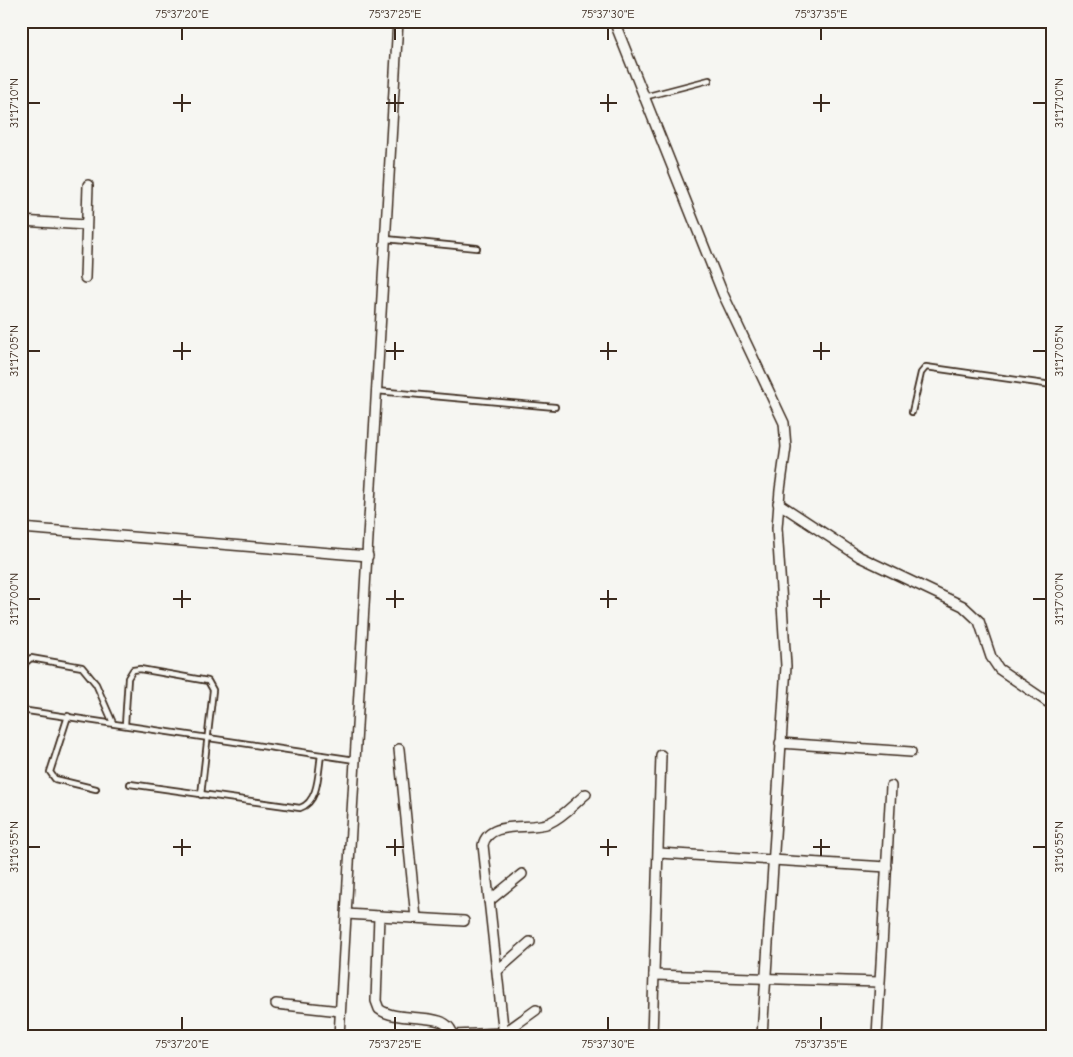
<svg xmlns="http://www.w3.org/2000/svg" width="1073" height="1057" font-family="'Comic Neue',sans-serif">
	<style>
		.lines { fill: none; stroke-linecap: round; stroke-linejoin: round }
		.service-casing { stroke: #3b2a1e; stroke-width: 8 }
		.minor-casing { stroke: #3b2a1e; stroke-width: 12 }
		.service { stroke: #f6f6f2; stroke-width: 4.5 }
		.minor { stroke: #f6f6f2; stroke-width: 9 }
		.ticks { fill: none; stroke: #3b2a1e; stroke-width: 2 }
		.neatline { fill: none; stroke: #3b2a1e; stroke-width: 2 }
		.ticks-label { font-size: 12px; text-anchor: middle; fill: #3b2a1e }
	</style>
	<rect width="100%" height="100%" fill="#f6f6f2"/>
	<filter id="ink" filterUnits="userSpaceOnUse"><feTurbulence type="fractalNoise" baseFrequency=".02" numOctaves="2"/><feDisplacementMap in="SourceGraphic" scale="10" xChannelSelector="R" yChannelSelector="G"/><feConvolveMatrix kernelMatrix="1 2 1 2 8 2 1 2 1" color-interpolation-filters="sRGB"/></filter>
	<g filter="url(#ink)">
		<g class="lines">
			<g class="service-casing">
				<g id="service">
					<polyline points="644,97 709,80"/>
					<polyline points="386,239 477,248"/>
					<polyline points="377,391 555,407"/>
					<polyline points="912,412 921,373 926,367 1052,385"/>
					<polyline points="21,683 25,663 31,658 82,667 96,684 113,723"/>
					<polyline points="21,710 355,760"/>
					<polyline points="68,716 50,772 55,779 96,789"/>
					<polyline points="125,725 128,678 133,670 140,669 208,681 213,690 201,795"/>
					<path d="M 130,784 L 300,808 C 319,802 318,773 321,755"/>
				</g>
			</g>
			<g class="minor-casing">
				<g id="minor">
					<polyline points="614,21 723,294 784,423 786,447 780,490 777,528 786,666 762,1036"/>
					<polyline points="21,221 86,225"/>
					<polyline points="85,278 88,185"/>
					<polyline points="778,503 860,557 963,606 979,621 991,657 999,669 1052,705"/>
					<polyline points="21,528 368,556"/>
					<polyline points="780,743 911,752"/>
					<polyline points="399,749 416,918"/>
					<polyline points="659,853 887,867"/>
					<polyline points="489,901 522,874"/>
					<polyline points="346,914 464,921"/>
					<path d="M 379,916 L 376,1001 L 379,1009 C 399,1025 448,1008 453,1036"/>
					<polyline points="498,970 530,942"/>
					<polyline points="654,975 879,982"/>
					<polyline points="276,1004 340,1011"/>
					<polyline points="453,1035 504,1033 536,1010"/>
					<polyline points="339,1036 398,21"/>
					<path d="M 504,1036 L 483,845 C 489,819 529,831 549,823 C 563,817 574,804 586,794"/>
					<polyline points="652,1036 661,755"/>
					<polyline points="877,1036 891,786"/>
				</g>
			</g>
			<use href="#service" class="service"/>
			<use href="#minor" class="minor"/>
		</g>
	</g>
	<path class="ticks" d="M 182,28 L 182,40M 395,28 L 395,40M 608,28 L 608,40M 821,28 L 821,40M 182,94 L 182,112M 395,94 L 395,112M 608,94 L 608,112M 821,94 L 821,112M 28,103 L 40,103M 173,103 L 191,103M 386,103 L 404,103M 600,103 L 617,103M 813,103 L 830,103M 1033,103 L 1046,103M 182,342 L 182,360M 395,342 L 395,360M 608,342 L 608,360M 821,342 L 821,360M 28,351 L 40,351M 173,351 L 191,351M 386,351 L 404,351M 600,351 L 617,351M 813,351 L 830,351M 1033,351 L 1046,351M 182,590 L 182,608M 395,590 L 395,608M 608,590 L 608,608M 821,590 L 821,608M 28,599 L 40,599M 173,599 L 191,599M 386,599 L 404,599M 600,599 L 617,599M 813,599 L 830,599M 1033,599 L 1046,599M 182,839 L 182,856M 395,839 L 395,856M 608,839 L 608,856M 821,839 L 821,856M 28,847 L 40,847M 173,847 L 191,847M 386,847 L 404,847M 600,847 L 617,847M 813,847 L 830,847M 1033,847 L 1046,847M 182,1017 L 182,1030M 395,1017 L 395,1030M 608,1017 L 608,1030M 821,1017 L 821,1030"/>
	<rect width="1073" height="1057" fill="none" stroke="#f6f6f2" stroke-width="55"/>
	<rect x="28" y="28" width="1018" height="1002" class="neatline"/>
	<g class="ticks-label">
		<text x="182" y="18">75°37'20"E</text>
		<text x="395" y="18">75°37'25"E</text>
		<text x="608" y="18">75°37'30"E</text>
		<text x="821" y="18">75°37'35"E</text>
		<text transform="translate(14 103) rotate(-90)" y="4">31°17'10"N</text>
		<text transform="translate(1059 103) rotate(-90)" y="4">31°17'10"N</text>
		<text transform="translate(14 351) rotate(-90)" y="4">31°17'05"N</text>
		<text transform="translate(1059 351) rotate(-90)" y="4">31°17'05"N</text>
		<text transform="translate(14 599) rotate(-90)" y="4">31°17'00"N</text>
		<text transform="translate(1059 599) rotate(-90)" y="4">31°17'00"N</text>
		<text transform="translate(14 847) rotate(-90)" y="4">31°16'55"N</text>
		<text transform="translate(1059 847) rotate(-90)" y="4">31°16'55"N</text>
		<text x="182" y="1048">75°37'20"E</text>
		<text x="395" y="1048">75°37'25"E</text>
		<text x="608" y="1048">75°37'30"E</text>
		<text x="821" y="1048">75°37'35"E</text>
	</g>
</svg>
